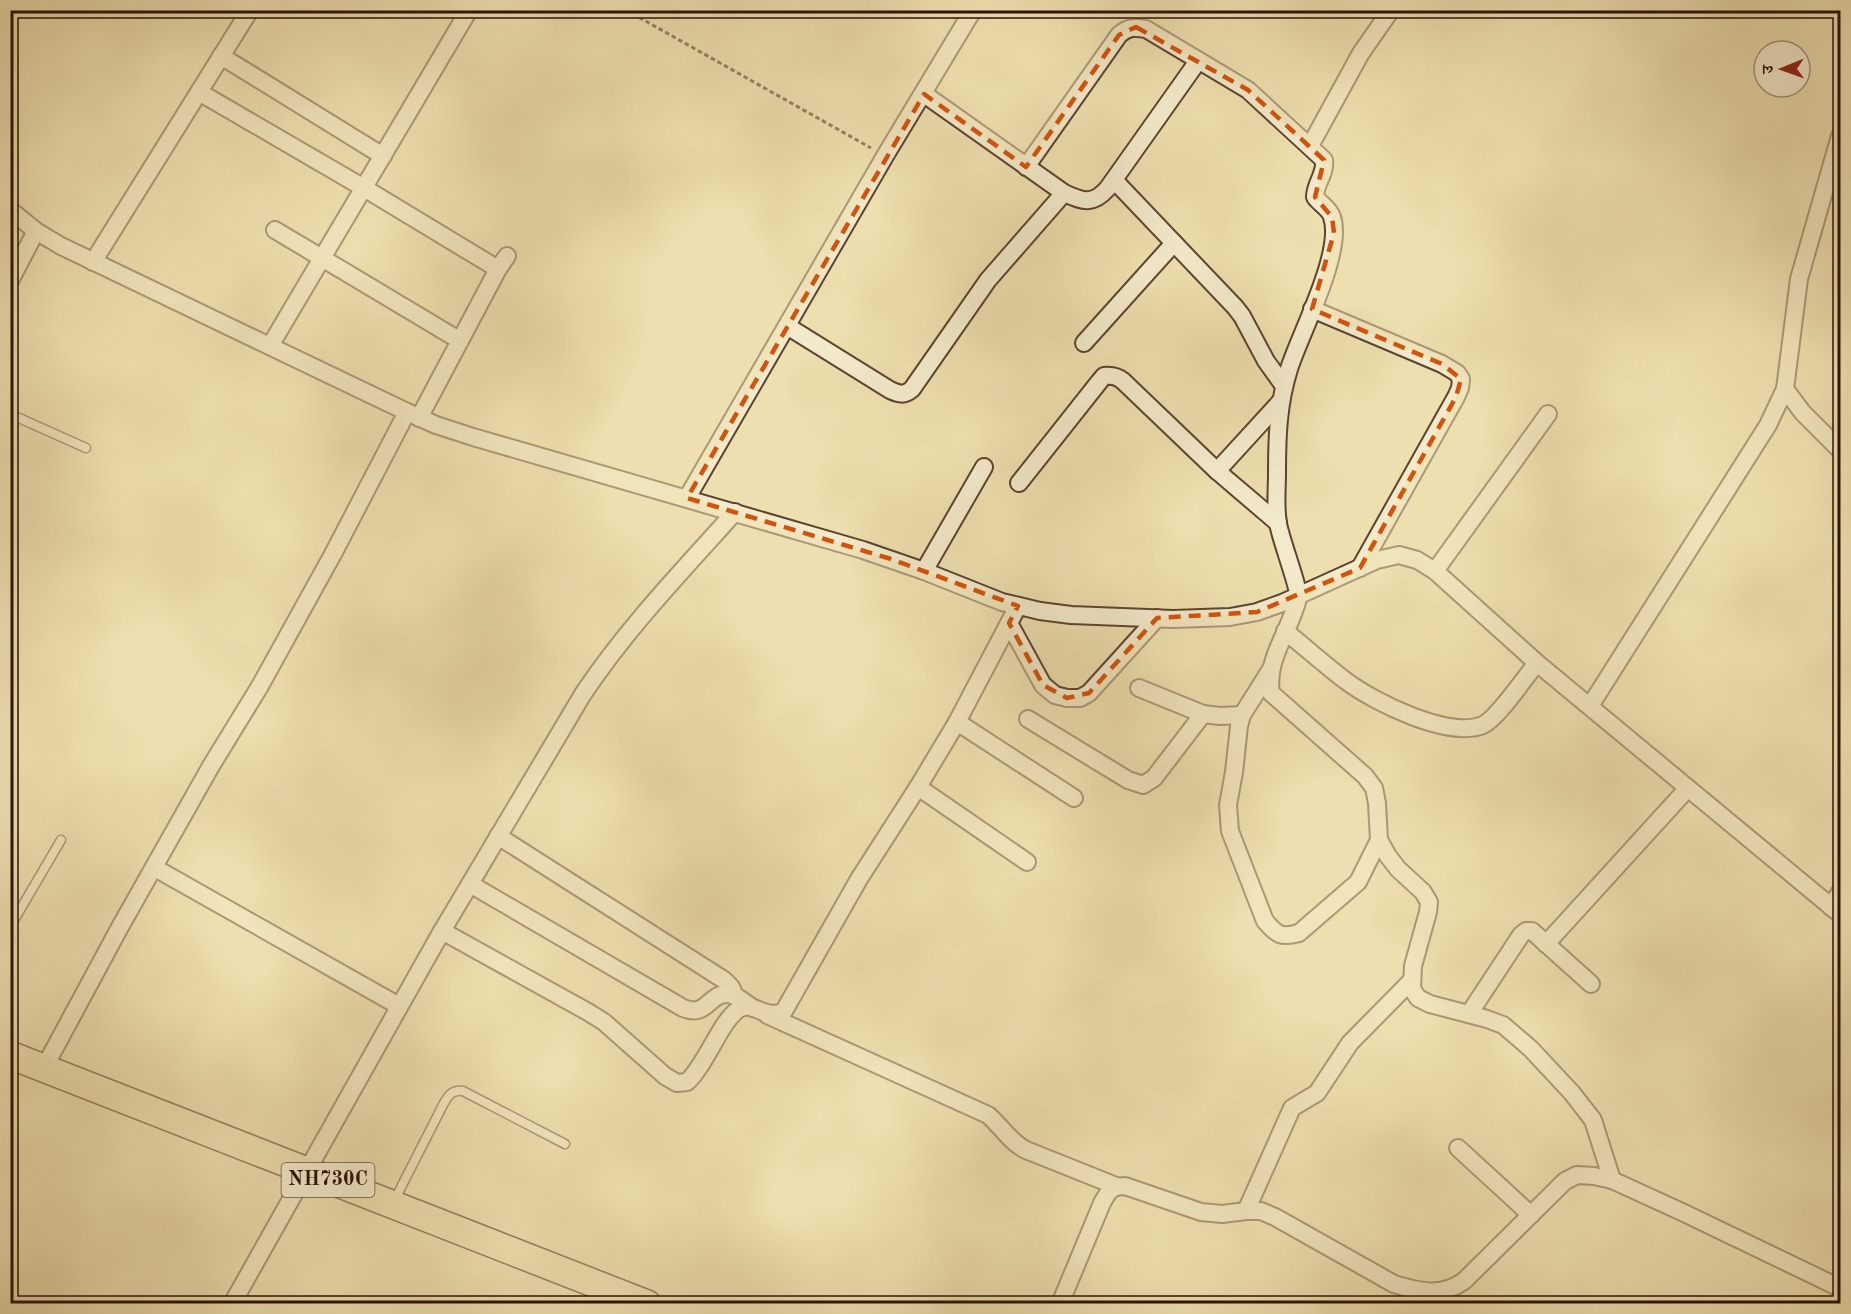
<svg xmlns="http://www.w3.org/2000/svg" width="1851" height="1314" font-family="'Old Standard TT','Noto Serif Devanagari',serif">
	<style>
		.lines { fill: none; stroke-linecap: round; stroke-linejoin: round }
		.service-casing { stroke: #5c442f; stroke-width: 11 }
		.minor-casing { stroke: #5c442f; stroke-width: 20 }
		.trunk-casing { stroke: #2b1104; stroke-width: 30 }
		.path { stroke: #2b1104; stroke-width: 3; stroke-dasharray: 4.5 3; stroke-linecap: butt }
		.service { stroke: #f3eacb; stroke-width: 8 }
		.minor { stroke: #f3eacb; stroke-width: 16 }
		.trunk { stroke: #eddfaf; stroke-width: 27 }
		.marked { fill: none; stroke: #d5520b; stroke-width: 4.5; stroke-dasharray: 12 8; stroke-linejoin: round }
		.labels { text-anchor: middle; dominant-baseline: central; stroke-width: 4.5; stroke-linejoin: round; paint-order: stroke }
		.shield { fill: #f3eacb; stroke: #675240; stroke-width: 1.5 }
		.shield-label { font-size: 20px; font-weight: bold; fill: #2b1104 }
	</style>
	<rect width="100%" height="100%" fill="#eddfaf"/>
	<filter id="stains"><feTurbulence type="fractalNoise" baseFrequency=".00333" numOctaves="4"/><feColorMatrix values="0 0 0 0 .2 0 0 0 0 .09 0 0 0 0 .02 0 0 0 .5 -.17"/></filter>
	<radialGradient id="worn" r=".72"><stop offset=".6" stop-color="#630" stop-opacity="0"/><stop offset="1" stop-color="#630" stop-opacity=".3"/></radialGradient>
	<g class="lines">
		<g class="service-casing">
			<g id="service">
				<polyline points="10,414 86,448"/>
				<polyline points="10,927 61,840"/>
				<path d="M 394,1201 L 444,1103 C 449,1094 453,1090 463,1091 L 565,1144"/>
			</g>
		</g>
		<g class="minor-casing">
			<g id="minor">
				<polyline points="10,13 12,10"/>
				<polyline points="221,56 383,156"/>
				<polyline points="199,92 364,188 498,269"/>
				<path d="M 924,94 L 1064,193 C 1084,202 1093,205 1108,188 L 1198,61"/>
				<polyline points="1310,146 1361,53 1391,10"/>
				<path d="M 1026,167 L 1119,35 C 1128,27 1134,27 1146,29 L 1248,90 L 1324,160 C 1326,174 1315,183 1315,197 C 1320,204 1330,209 1332,217 C 1344,252 1300,334 1289,369 C 1278,404 1277,437 1277,473 C 1277,490 1275,507 1278,523 C 1280,538 1300,589 1298,598 C 1291,630 1265,659 1271,693 L 1365,776 L 1374,788 L 1377,803 L 1379,840 L 1388,856 L 1398,869 L 1423,892 L 1429,902 L 1428,912 L 1413,966 L 1412,989 L 1418,998 L 1430,1004 L 1487,1019 L 1503,1025 L 1531,1049 L 1572,1093 L 1593,1120 L 1612,1180"/>
				<polyline points="1114,180 1235,307 1242,316 1266,361 1284,386"/>
				<polyline points="10,210 36,231 61,246 407,412 436,425 473,437 863,550 924,571 1002,602 1040,611 1071,615 1173,619 1230,617 1257,612 1282,603 1377,560 1399,555 1417,560 1435,571 1537,663 1840,914"/>
				<polyline points="275,230 459,340"/>
				<polyline points="93,262 250,10"/>
				<polyline points="10,281 36,231"/>
				<polyline points="1312,309 1442,364 1457,373 1461,379 1460,388 1456,397 1360,568"/>
				<path d="M 787,326 L 890,390 C 899,394 904,396 912,389 L 988,280 L 1064,193"/>
				<polyline points="1084,343 1174,243"/>
				<polyline points="270,346 469,10"/>
				<polyline points="1785,389 1799,279 1840,136"/>
				<polyline points="419,418 498,269 507,256"/>
				<polyline points="1217,471 1280,402"/>
				<path d="M 1019,483 L 1099,382 L 1104,376 C 1112,375 1117,376 1123,381 L 1217,471 L 1278,523"/>
				<polyline points="687,498 885,156 973,10"/>
				<polyline points="924,571 984,467"/>
				<polyline points="1435,571 1548,414"/>
				<polyline points="1009,623 1043,685 1055,695 1067,698 1080,698 1089,693 1157,618"/>
				<path d="M 1285,631 C 1306,648 1325,665 1346,681 C 1374,702 1448,739 1483,725 C 1498,718 1525,677 1537,663"/>
				<path d="M 1271,669 L 1242,715 L 1239,726 L 1234,772 L 1228,805 L 1230,831 L 1265,921 C 1277,935 1281,938 1299,933 L 1358,882 L 1379,840"/>
				<polyline points="1139,688 1203,714 1220,716 1242,715"/>
				<polyline points="1590,706 1768,425 1785,389 1803,413 1840,450"/>
				<polyline points="1028,719 1128,780 1143,785 1154,778 1203,714"/>
				<polyline points="957,722 1074,798"/>
				<polyline points="918,787 1027,862"/>
				<polyline points="498,836 724,980 731,987 735,996"/>
				<polyline points="155,868 399,1006"/>
				<path d="M 470,884 L 683,1008 C 707,1018 708,994 727,994 C 736,994 745,1003 753,1008"/>
				<polyline points="1831,907 1840,892"/>
				<path d="M 442,931 L 588,1012 L 604,1022 L 665,1076 L 677,1083 L 687,1082 C 706,1065 721,1020 739,1009 C 753,1000 765,1021 784,1011 L 859,879 L 918,787 L 957,722 L 1018,606"/>
				<polyline points="1546,944 1688,788"/>
				<polyline points="1469,1014 1521,935 1526,931 1532,931 1591,984"/>
				<path d="M 767,1015 L 988,1115 C 1001,1126 1010,1142 1026,1150 L 1116,1186"/>
				<polyline points="44,1068 120,927 211,766 260,686 333,554 407,412"/>
				<polyline points="1458,1148 1531,1215"/>
				<polyline points="1246,1211 1292,1108 1317,1093 1350,1043 1412,980"/>
				<path d="M 232,1304 L 442,931 L 583,694 C 627,628 682,571 735,512"/>
				<path d="M 1060,1304 L 1102,1203 C 1108,1192 1111,1186 1125,1186 L 1201,1212 L 1222,1214 L 1246,1211 L 1261,1211 L 1275,1217 L 1394,1284 C 1420,1292 1441,1297 1464,1281 L 1565,1181 L 1577,1175 L 1594,1176 L 1612,1180 L 1682,1212 L 1840,1288"/>
			</g>
		</g>
		<g class="trunk-casing">
			<polyline id="trunk" points="10,1055 647,1304"/>
		</g>
		<polyline class="path" points="626,10 871,148"/>
		<use href="#service" class="service"/>
		<use href="#minor" class="minor"/>
		<use href="#trunk" class="trunk"/>
	</g>
	<path d="M0 0H1851V1314H0ZM 1136,27 L 1248,90 L 1324,160 L 1315,197 L 1332,217 L 1334,233 L 1312,309 L 1442,364 L 1461,379 L 1456,397 L 1360,568 L 1257,612 L 1157,618 L 1089,693 L 1067,698 L 1043,685 L 1009,623 L 1018,606 L 891,559 L 687,498 L 924,94 L 1026,167 L 1119,35 Z" fill="#eddfaf" fill-opacity=".55" fill-rule="evenodd"/>
	<path class="marked" d="M 1136,27 L 1248,90 L 1324,160 L 1315,197 L 1332,217 L 1334,233 L 1312,309 L 1442,364 L 1461,379 L 1456,397 L 1360,568 L 1257,612 L 1157,618 L 1089,693 L 1067,698 L 1043,685 L 1009,623 L 1018,606 L 891,559 L 687,498 L 924,94 L 1026,167 L 1119,35 Z"/>
	<g class="labels">
		<rect class="shield" x="281.5" y="1163" width="93" height="34" rx="4.5"/>
		<g class="shield-label">
			<text x="328" y="1180">NH730C</text>
		</g>
	</g>
	<rect width="1851" height="1314" fill="none" stroke="#eddfaf" stroke-width="36"/>
	<rect x="12" y="12" width="1827" height="1290" fill="none" stroke="#2b1104" stroke-width="3"/>
	<rect x="18" y="18" width="1815" height="1278" fill="none" stroke="#2b1104" stroke-width="1.5"/>
	<g transform="translate(1782 69) rotate(269)"><circle r="28" fill="#f3eacb" stroke="#a3937b" stroke-width="1.5"/>
	<path d="M0-4.5L10 22L0 15L-10 22Z" fill="#8f2418"/>
	<text y="-9" font-size="16" font-weight="bold" text-anchor="middle" fill="#2b1104">उ</text>
	</g>
	<rect width="100%" height="100%" filter="url(#stains)"/>
	<rect width="100%" height="100%" fill="url(#worn)"/>
</svg>
